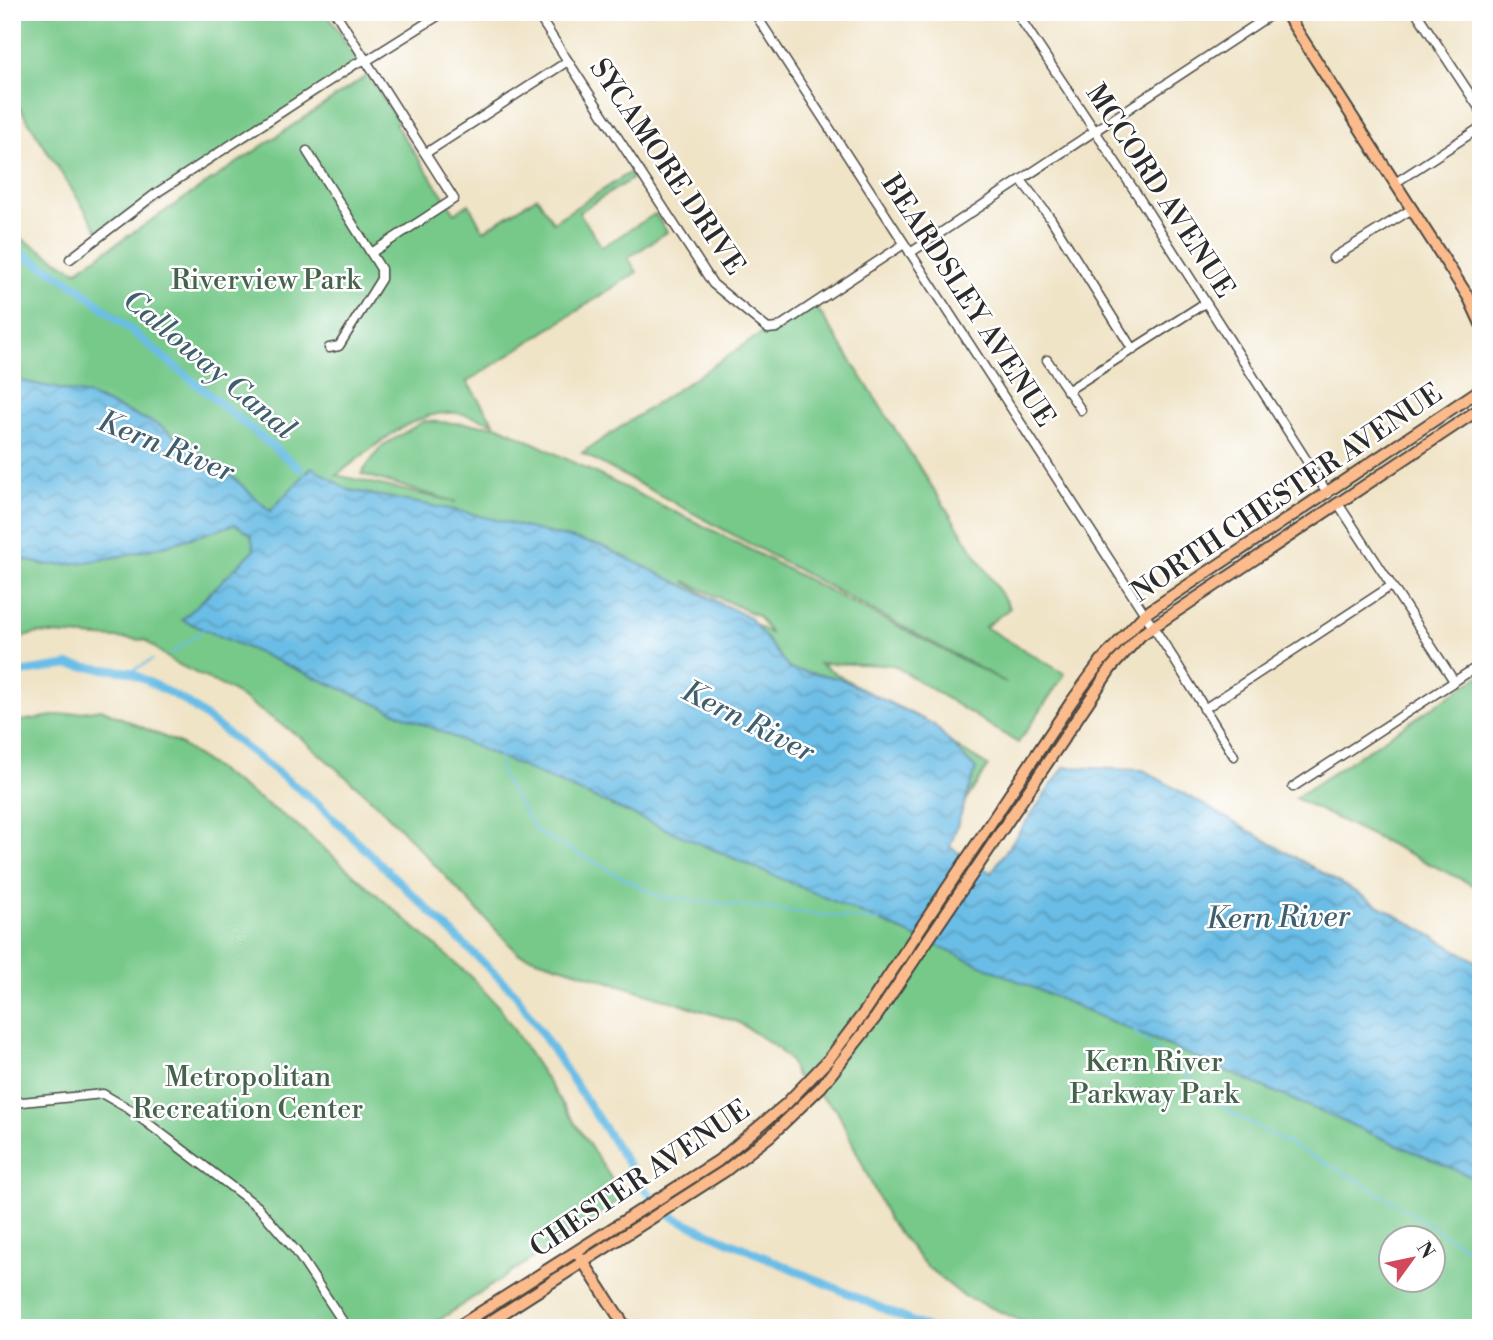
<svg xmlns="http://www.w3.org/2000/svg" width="1493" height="1340" font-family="'Libre Bodoni',serif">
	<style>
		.green { fill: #77c98a; stroke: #517a5a; stroke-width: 2; fill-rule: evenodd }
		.water { fill: url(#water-waves); stroke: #4a7488; stroke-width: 2 }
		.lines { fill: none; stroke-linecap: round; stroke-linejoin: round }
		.stream { stroke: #6abde6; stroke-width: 2 }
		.canal { stroke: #6abde6; stroke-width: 8 }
		.minor-casing { stroke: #494742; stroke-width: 11 }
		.major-casing { stroke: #494742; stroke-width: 14 }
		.minor { stroke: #fff; stroke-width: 8 }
		.major { stroke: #fbbb8c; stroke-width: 10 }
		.labels { text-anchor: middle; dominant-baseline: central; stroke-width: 5; stroke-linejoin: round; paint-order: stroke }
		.street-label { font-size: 28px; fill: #2b2b2b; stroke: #fff }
		.park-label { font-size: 28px; fill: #46624c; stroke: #fff }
		.water-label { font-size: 30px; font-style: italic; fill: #415e6c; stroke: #fff }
	</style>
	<defs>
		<pattern id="water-waves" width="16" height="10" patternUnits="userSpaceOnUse" patternTransform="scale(1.75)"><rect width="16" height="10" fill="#6abde6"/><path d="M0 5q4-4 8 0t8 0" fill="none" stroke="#579abb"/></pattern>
	</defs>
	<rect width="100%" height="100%" fill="#fff"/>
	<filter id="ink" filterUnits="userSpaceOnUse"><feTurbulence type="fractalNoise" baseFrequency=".0143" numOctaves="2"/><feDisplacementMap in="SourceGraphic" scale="14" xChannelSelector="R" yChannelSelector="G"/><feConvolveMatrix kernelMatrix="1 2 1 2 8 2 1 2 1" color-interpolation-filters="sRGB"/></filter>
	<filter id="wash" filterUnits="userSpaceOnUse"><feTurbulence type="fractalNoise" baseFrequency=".00686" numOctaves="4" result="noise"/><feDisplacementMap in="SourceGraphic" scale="28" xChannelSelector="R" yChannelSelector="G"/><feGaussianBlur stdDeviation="1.57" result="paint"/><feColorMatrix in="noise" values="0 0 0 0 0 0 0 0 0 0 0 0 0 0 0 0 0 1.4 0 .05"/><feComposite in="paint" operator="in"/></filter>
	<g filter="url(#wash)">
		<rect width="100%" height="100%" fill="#f0e4c7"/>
		<g class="green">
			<polygon points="12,12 326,12 362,66 103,238 12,96"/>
			<path d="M 368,75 L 398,121 L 395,124 L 455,213 L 469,204 L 483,231 L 537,197 L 553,222 L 629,173 L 633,178 L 579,212 L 602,247 L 655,214 L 667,232 L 628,258 L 637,272 L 467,382 L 494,423 C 482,420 469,414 456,413 C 411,409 370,452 336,475 L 456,502 L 361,474 L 382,446 L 424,421 L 499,426 L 716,532 L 1007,683 L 582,453 L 768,329 L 814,303 L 1010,608 L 985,627 L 1065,674 L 1018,743 L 893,665 L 819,663 L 988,766 L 937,846 L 998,883 L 1481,967 L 1481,1328 L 1037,1328 L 962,1295 L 926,1266 L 889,1221 L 837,1110 L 796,1076 L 790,1061 L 776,1047 L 738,1022 L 518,953 L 376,803 L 300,737 L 229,689 L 173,662 L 145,640 L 38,633 L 12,640 L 12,233 L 76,271 ZM 685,581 L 758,616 L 771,634 L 685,582 ZM 1392,1238 L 1434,1238 L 1434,1280 L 1392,1280 Z"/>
			<polygon points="1481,675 1481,889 1295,798"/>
			<polygon points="101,709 180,744 297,825 469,975 499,1007 624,1198 427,1328 12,1328 12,722"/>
		</g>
		<path class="water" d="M 12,379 L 88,395 L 159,425 L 223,468 L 270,511 L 312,467 L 349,490 L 464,512 L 602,546 L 749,617 L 790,669 L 839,678 L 933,724 L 976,769 L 950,847 L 991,873 L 1064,767 L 1143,770 L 1481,964 L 1481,1181 L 182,620 L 254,550 L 251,535 L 235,524 C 179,543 108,564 49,565 C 37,565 24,559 12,556 Z"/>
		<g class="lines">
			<g class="stream">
				<polyline points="299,468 308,477"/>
				<polyline points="172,653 204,629"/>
				<polyline points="130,672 152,660"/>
				<polyline points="499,756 502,777 537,832 660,897 879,921"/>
				<polyline points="1134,1031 1233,1114 1361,1182 1481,1257"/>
			</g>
			<g class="canal">
				<polyline points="12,247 78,287 299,468"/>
				<polyline points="12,674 69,665 130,672 185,701 317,803 515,993 646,1191 673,1217 927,1328"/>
			</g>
		</g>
	</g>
	<g filter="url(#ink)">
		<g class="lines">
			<g class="minor-casing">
				<g id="minor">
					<polyline points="335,12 454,199 371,253"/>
					<polyline points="536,12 713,284 768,329 777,328 904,244"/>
					<polyline points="754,12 1174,659 1234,756"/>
					<polyline points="1016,12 1136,193 1328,494"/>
					<polyline points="1416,12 1481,111"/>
					<polyline points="307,151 381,269 381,279 339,346 329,348"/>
					<polyline points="426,153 568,61"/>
					<polyline points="1021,180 1051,219 1133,350"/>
					<polyline points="1395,183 1481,127"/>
					<polyline points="910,253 1275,12"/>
					<polyline points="1333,258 1412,209"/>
					<polyline points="70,259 158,192 357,63 371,58 444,12"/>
					<polyline points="1047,360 1081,410"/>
					<polyline points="1067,391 1205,303"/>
					<polyline points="1339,505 1454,681"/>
					<polyline points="1204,709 1391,586"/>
					<polyline points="1293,787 1481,664"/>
					<polyline points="12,1103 103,1094 129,1109 258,1207 296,1251 347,1328"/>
				</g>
			</g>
			<g class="major-casing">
				<g id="major">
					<polyline points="1285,12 1469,298 1481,309"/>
					<polyline points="1469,298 1481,324"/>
					<polyline points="580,1257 626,1328"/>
					<polyline points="456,1328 718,1161 786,1104 829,1059 866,1010 1072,701 1101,661 1145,614 1481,389"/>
					<polyline points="480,1328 725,1171 771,1135 821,1087 876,1017 1111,668 1141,635 1481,408"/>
				</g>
			</g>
			<use href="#minor" class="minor"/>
			<use href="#major" class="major"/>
		</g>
	</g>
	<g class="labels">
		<g class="street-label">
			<text transform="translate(667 167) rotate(56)">SYCAMORE DRIVE</text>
			<text transform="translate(1160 191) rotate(57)">MCCORD AVENUE</text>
			<text transform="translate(968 301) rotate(57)">BEARDSLEY AVENUE</text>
			<text transform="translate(1287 493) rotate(-34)">NORTH CHESTER AVENUE</text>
			<text transform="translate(640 1179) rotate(-34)">CHESTER AVENUE</text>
		</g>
		<g class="park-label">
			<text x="266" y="280">Riverview Park</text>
			<text x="1154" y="1062">Kern River<tspan x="1154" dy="32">Parkway Park</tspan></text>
			<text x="248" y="1077">Metropolitan<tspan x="248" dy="32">Recreation Center</tspan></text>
		</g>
		<g class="water-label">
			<text transform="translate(209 365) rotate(40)">Calloway Canal</text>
			<text transform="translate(166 447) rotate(22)">Kern River</text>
			<text transform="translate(748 722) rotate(27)">Kern River</text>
			<text transform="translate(1278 918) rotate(-1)">Kern River</text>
		</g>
	</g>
	<rect width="1493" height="1340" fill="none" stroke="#fff" stroke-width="42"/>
	<g transform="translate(1412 1259) rotate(57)"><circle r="33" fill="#ffffff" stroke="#aaaaaa" stroke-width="2"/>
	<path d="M0-5L12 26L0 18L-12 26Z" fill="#d1495b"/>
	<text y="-10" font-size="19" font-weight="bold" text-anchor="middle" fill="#2b2b2b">N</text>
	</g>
</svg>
